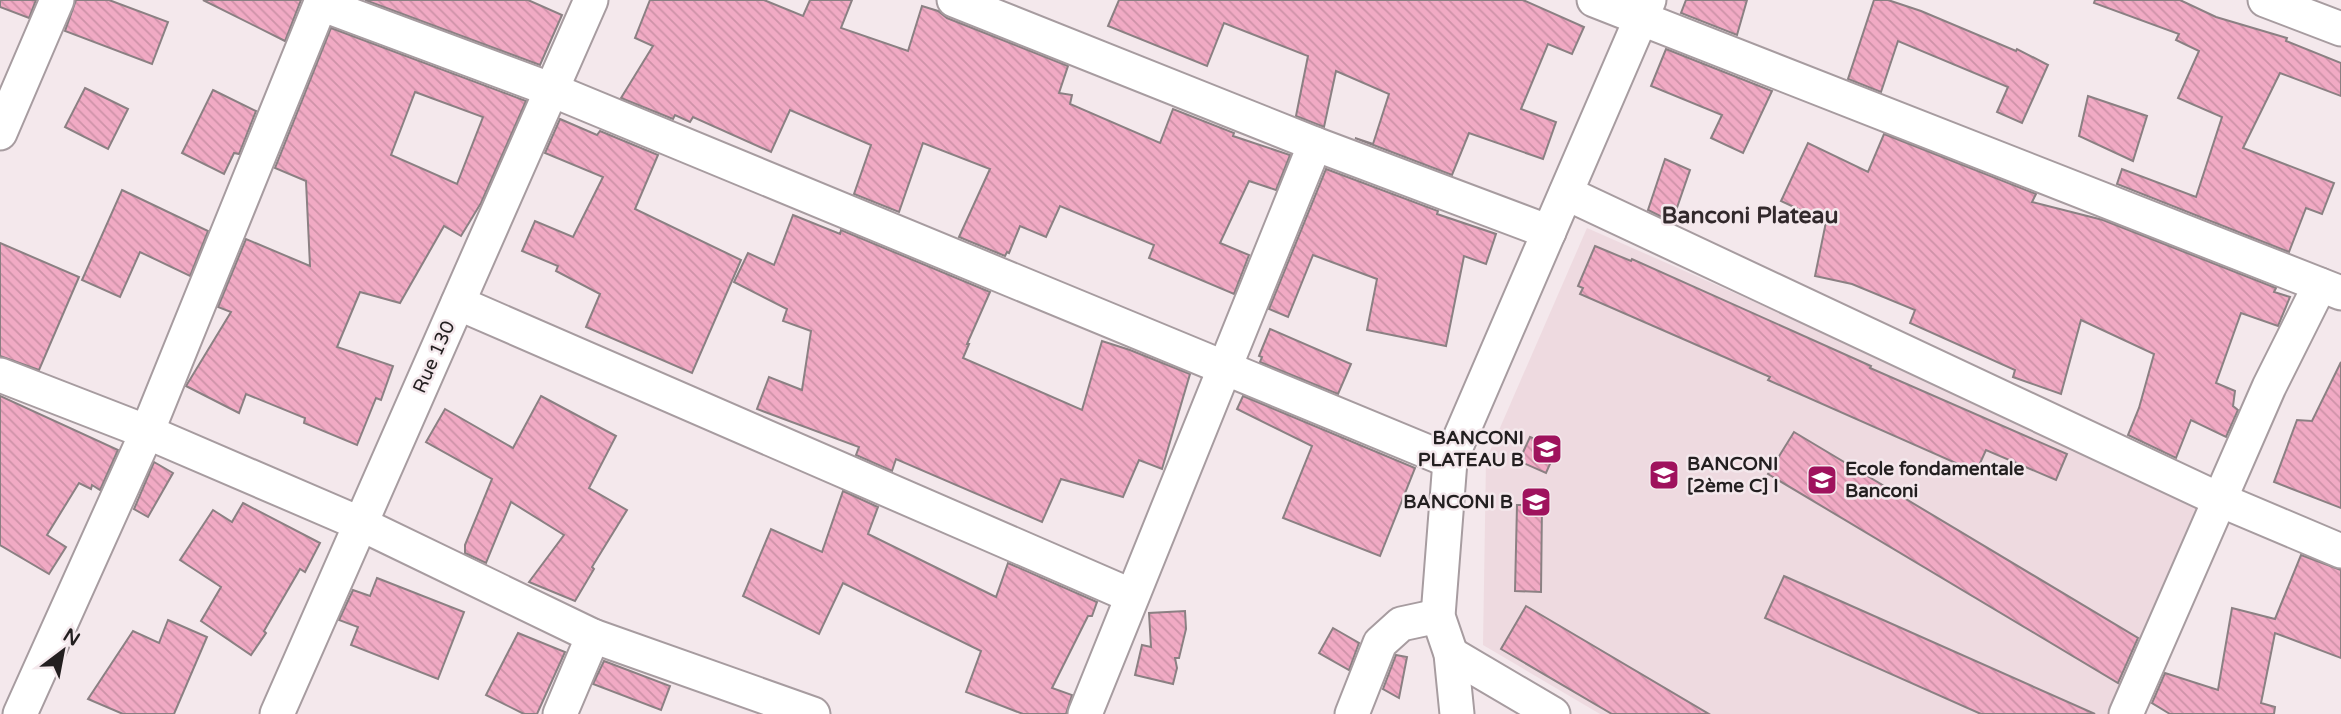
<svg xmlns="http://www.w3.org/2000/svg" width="2341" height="714" font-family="'Varela Round',sans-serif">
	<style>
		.built { fill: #eedae0 }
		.building { fill: url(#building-back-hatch); stroke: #8b8083; stroke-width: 2; fill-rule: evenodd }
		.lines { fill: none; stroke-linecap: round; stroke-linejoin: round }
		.minor-casing { stroke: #a79ca0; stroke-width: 37 }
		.minor { stroke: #fff; stroke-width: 33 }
		.labels { text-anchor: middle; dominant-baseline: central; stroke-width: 5; stroke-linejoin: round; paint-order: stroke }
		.street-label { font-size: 19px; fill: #231f20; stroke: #f4e8ec }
		.poi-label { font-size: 19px; font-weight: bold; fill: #231f20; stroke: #f4e8ec; text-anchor: end }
		.quarter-label { font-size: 23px; font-weight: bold; fill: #32292c; stroke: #f4e8ec }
	</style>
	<defs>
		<pattern id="building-back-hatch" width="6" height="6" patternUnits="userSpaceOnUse" patternTransform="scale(1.75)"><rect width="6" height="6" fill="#f1aac4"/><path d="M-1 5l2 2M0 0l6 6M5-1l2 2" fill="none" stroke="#ce92a8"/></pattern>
	</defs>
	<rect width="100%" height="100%" fill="#f4e8ec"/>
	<polygon class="built" points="1587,228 2205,500 2111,714 1600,714 1483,645 1486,460"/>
	<g class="building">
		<polygon points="0,0 36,0 29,18 0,7"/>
		<polygon points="76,0 109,0 168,22 152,64 65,31"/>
		<polygon points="203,0 301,0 285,41"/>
		<polygon points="365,0 528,0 562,15 540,65"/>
		<polygon points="650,0 764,0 803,16 810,0 852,0 841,28 908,51 922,6 938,11 947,18 1068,66 1059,93 1072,95 1070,104 1160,143 1173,109 1234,133 1233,136 1290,155 1276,190 1249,181 1220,243 1249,255 1234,294 1149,258 1154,245 1060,206 1046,237 1020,226 1009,253 1007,252 1005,256 959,237 990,169 923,143 899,212 854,194 871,145 790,110 771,152 693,117 690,122 675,115 673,119 621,98 653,46 635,38"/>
		<polygon points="1119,0 1523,0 1584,27 1572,54 1548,44 1521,109 1556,122 1543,159 1469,133 1452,175 1355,138 1373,144 1389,94 1336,71 1324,127 1296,116 1308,56 1224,23 1207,66 1108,26"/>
		<polygon points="1686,0 1747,0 1737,35 1681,13"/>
		<polygon points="1874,0 1888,0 1921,11 2016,51 2017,49 2048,65 2022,123 1997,112 2008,87 1898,41 1881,92 1848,79"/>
		<polygon points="2095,0 2180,0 2216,17 2287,38 2286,41 2341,63 2341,96 2280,73 2243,148 2334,183 2322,214 2306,208 2289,252 2117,184 2122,169 2196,197 2222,117 2178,98 2199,51 2176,40 2179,34 2094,3"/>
		<path d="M 331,28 L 526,101 L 481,203 L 461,236 L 444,226 L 400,303 L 360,292 L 337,347 L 393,366 L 381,400 L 376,398 L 357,445 L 304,423 L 305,418 L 246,394 L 239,413 L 186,386 L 231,312 L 218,307 L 246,239 L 310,266 L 306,181 L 275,168 ZM 415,92 L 483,117 L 457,184 L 391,155 Z"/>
		<polygon points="1666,49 1772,91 1743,153 1711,138 1722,115 1651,86"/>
		<polygon points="85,88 128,109 108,149 65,127"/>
		<polygon points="213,90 256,111 239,154 234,153 224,174 182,153"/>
		<polygon points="2088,96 2147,116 2133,161 2079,136"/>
		<polygon points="560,119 597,135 600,131 658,155 635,209 741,260 692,373 586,327 600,294 556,271 558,266 522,251 535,221 573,237 603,177 545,153"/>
		<polygon points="1884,134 2036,194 2032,202 2103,220 2276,288 2274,292 2290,297 2278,326 2241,313 2216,383 2235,391 2233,406 2238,410 2226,437 2191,420 2176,458 2128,435 2139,408 2154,354 2081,320 2061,394 2013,377 2015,370 1910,323 1915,310 1852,284 1815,276 1826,222 1781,201 1808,143 1868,172"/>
		<polygon points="1665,159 1690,170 1672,222 1648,210"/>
		<polygon points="1326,169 1438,211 1437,214 1496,234 1486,264 1464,256 1446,346 1367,330 1377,279 1313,255 1288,317 1269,309"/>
		<polygon points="122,190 208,231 190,276 140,252 120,297 82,280"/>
		<polygon points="793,215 840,234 841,230 990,292 967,344 969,344 963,358 1082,410 1102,341 1130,350 1190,374 1162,469 1139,460 1123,497 1061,479 1042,522 896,459 892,471 856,455 859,447 757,409 769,377 802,390 811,331 783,321 787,309 734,282 748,253 774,265"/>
		<polygon points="0,243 79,277 39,370 0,356"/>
		<polygon points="1595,246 1631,261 1632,259 1871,366 1870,368 2067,454 2056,480 1986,450 1976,472 1768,380 1770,377 1580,294 1583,288 1578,286"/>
		<polygon points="1270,329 1351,364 1338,394 1260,362 1262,357 1259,356"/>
		<polygon points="2341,362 2341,508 2274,482 2297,420 2312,421"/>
		<polygon points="0,396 118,450 100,490 92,485 91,489 79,483 47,535 66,547 49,574 0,545"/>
		<polygon points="541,396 616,436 589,488 627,510 592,567 594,569 575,601 529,582 564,535 511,502 486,563 465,553 465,545 492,479 426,442 445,409 513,448"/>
		<polygon points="1243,396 1415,468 1380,556 1283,518 1312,446 1237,409"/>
		<polygon points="1794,432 2138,638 2118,683 1768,474"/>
		<polygon points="1530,437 1557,448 1546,473 1519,461"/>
		<polygon points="154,462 173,473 148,517 134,509"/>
		<polygon points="843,491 878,507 868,534 996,597 1008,563 1097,602 1092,616 1088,616 1052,688 1072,695 1066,714 1023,714 966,692 981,651 843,583 819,634 743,596 771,529 822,552"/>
		<polygon points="243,503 320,543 305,572 300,569 264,631 266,633 251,655 201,621 221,587 180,560 213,510 232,522"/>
		<polygon points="1517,505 1542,505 1541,592 1515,591"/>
		<polygon points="2301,555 2341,570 2341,658 2275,633 2261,703 2275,707 2274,714 2170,714 2152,703 2165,673 2218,690 2232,608 2275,619"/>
		<polygon points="1784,576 2095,714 1981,714 1765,618"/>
		<polygon points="377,578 464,612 438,679 351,645 358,627 339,620 353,590 370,596"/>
		<polygon points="1526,606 1709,714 1612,714 1501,649"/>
		<polygon points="1185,611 1186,629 1179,658 1175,658 1177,668 1173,684 1135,675 1142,645 1151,647 1149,613"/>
		<polygon points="168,620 207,637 174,714 123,714 88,699 133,631 159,643"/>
		<polygon points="1333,628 1359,643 1349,670 1319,653"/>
		<polygon points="518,633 565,652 537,714 524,714 486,695"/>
		<polygon points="1396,655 1407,657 1399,698 1383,689"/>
		<polygon points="604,661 670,686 661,710 593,684"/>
	</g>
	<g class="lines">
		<g class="minor-casing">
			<g id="minor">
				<polyline points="954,0 1315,144 1549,232"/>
				<polyline points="1594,0 2341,293"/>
				<polyline points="2265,0 2341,29"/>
				<polyline points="321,4 552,90 1450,461"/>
				<polyline points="0,133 57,0"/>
				<polyline points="1566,193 2218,499 2341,551"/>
				<polyline points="458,303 1132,596"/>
				<polyline points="0,375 147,432 361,524 593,636 813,714"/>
				<polyline points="1451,654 1553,714"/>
				<polyline points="20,714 147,432 322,0"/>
				<polyline points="277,714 591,0"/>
				<polyline points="560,714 593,636"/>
				<polyline points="1085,714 1315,144"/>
				<polyline points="1352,714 1380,643 1401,624 1438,616"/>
				<polyline points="1457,714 1451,654 1438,616 1450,461 1649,0"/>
				<polyline points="2126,714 2269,387 2320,285"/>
			</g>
		</g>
		<use href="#minor" class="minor"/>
	</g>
	<defs>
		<g id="school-square" transform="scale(1.575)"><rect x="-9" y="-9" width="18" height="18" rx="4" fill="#9f125d" stroke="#f4e8ec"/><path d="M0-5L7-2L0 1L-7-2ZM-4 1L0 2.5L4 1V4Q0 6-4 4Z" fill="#fff"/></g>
	</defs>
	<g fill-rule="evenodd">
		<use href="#school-square" x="1547" y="449"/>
		<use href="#school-square" x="1664" y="475"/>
		<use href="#school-square" x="1822" y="480"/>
		<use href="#school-square" x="1536" y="502"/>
	</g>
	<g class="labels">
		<g class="street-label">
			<text transform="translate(434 357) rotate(-66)">Rue 130</text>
		</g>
		<g class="poi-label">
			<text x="1524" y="438">BANCONI<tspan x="1524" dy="22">PLATEAU B</tspan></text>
			<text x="1687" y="464" text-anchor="start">BANCONI<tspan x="1687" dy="22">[2ème C] I</tspan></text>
			<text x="1845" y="469" text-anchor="start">Ecole fondamentale<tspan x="1845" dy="22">Banconi</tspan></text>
			<text x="1513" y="502">BANCONI B</text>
		</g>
		<g class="quarter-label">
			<text x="1750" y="216">Banconi Plateau</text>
		</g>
	</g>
	<g transform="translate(63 651) rotate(32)" stroke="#f4e8ec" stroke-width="5" paint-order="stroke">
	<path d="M0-5L12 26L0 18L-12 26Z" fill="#231f20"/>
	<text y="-10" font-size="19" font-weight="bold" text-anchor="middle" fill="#231f20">N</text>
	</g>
</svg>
